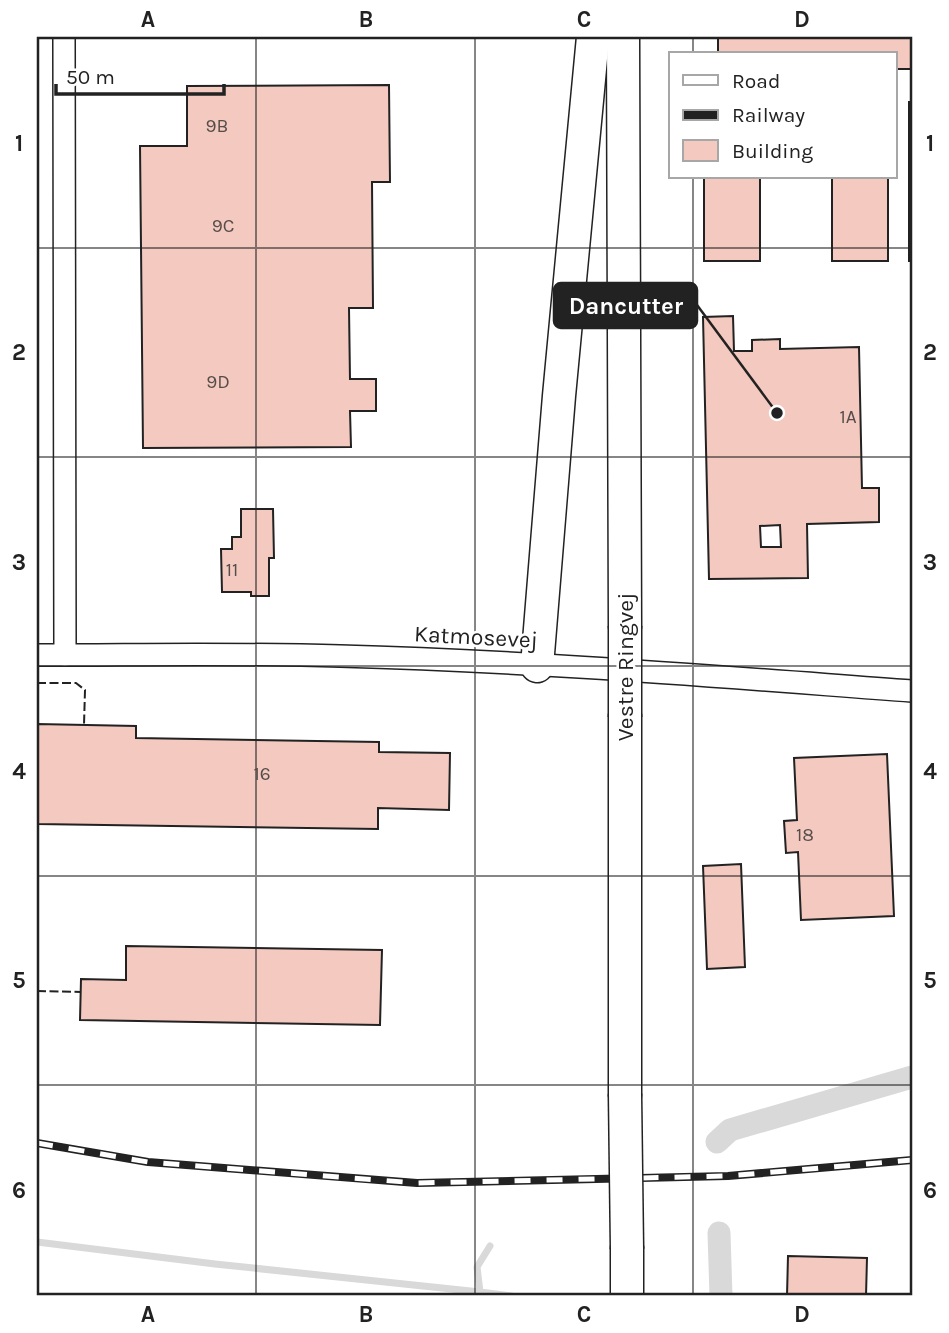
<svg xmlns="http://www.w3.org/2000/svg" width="949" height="1333" font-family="Karla,sans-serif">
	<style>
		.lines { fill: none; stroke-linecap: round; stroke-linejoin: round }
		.stream { stroke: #d9d9d9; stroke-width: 7 }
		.canal { stroke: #d9d9d9; stroke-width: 23 }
		.building { fill: #f3c9c0; stroke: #222; stroke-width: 2; fill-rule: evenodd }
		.minor-casing { stroke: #222; stroke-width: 24 }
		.primary-casing { stroke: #222; stroke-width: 35 }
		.minor { stroke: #fff; stroke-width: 21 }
		.primary { stroke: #fff; stroke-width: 32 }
		.rail-casing { stroke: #222; stroke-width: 8 }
		.rail { stroke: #fff; stroke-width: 5; stroke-dasharray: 16; stroke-linecap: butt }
		.primary-bridge-casing { stroke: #222; stroke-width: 35; stroke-linecap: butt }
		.primary-bridge { stroke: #fff; stroke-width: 32 }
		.fence { stroke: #222; stroke-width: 2; stroke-dasharray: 9 3.5; stroke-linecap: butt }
		.grid { fill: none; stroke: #222; stroke-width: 2; stroke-opacity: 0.55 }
		.labels { text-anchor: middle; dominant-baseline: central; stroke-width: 5; stroke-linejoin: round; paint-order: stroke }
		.number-label { font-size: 19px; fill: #564c4a }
		.street-label { font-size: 23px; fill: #222; stroke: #fff }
		.leader { fill: none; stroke: #222; stroke-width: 2.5 }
		.callout-dot { fill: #222; stroke: #fff; stroke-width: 2.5 }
		.callout { fill: #222; stroke: #222; stroke-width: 2.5 }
		.callout-label { font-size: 24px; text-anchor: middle; font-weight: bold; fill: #fff }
		.neatline { fill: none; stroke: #222; stroke-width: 2.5 }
		.grid-label { font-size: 23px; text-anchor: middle; font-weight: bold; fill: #222 }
	</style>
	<rect width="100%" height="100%" fill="#fff"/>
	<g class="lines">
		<g class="stream">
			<polyline points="37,1242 215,1264 480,1292"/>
			<polyline points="490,1246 477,1267 480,1292 511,1296"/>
		</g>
		<g class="canal">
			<polyline points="717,1142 730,1130 912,1077"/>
			<polyline points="719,1233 721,1296"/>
		</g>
	</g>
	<g class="building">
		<polygon points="718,37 912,37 912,69 895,69 895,54 718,54"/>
		<polygon points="389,85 390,182 372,182 373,308 349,308 350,379 376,379 376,411 350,411 351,447 143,448 140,146 187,146 187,86"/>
		<rect x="909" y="102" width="3" height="159"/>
		<rect x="704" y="177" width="56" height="84"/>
		<rect x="832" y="177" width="56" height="84"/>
		<path d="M 733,316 L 734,351 L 752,351 L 752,340 L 780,339 L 780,349 L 859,347 L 862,488 L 879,488 L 879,522 L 807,524 L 808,578 L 709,579 L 703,317 ZM 780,525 L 781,547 L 761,547 L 760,526 Z"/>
		<polygon points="241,509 273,509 274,558 269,558 269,596 251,596 251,592 222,592 221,549 232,549 232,537 241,537"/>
		<polygon points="37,724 136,726 136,738 379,742 379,752 450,753 449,810 378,808 378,829 37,824"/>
		<polygon points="887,754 894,916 801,920 798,852 786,853 784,821 797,820 794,758"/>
		<polygon points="741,864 745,967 707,969 703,866"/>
		<polygon points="126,946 382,950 380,1025 80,1020 81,979 126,980"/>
		<polygon points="788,1256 867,1258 866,1296 787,1296"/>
	</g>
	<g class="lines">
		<g class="minor-casing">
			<g id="minor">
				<polyline points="64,37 65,655"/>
				<path d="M 37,655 C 138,655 239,653 340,656 C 531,661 722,677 912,691"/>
			</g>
		</g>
		<g class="primary-casing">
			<g id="primary">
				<polyline points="623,37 625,626"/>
				<polyline points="537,666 559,396 593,37"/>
				<polyline points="625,717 625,1094"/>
				<polyline points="627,1249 627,1296"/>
			</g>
		</g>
		<use href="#minor" class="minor"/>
		<use href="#primary" class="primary"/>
		<g class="rail-casing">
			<polyline id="rail" points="37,1143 148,1162 417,1183 728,1176 912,1160"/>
		</g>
		<use href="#rail" class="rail"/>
		<g class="primary-bridge-casing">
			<g id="primary-bridge">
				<polyline points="625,626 625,717"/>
				<polyline points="625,1094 627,1249"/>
			</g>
		</g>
		<use href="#primary-bridge" class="primary-bridge"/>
		<g class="fence">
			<polyline points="37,683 76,683 85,690 84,725"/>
			<polyline points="37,991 81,992"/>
		</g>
	</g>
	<path class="grid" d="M 256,37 L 256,1296M 475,37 L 475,1296M 693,37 L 693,54M 693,177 L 693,1296M 37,248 L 912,248M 37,457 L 912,457M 37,666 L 912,666M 37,876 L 912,876M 37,1085 L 912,1085"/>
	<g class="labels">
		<g class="number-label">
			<text x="217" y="126">9B</text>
			<text x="223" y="226">9C</text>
			<text x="218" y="382">9D</text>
			<text x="848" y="417">1A</text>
			<text x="232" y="570">11</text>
			<text x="262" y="774">16</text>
			<text x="805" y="835">18</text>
		</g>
		<g class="street-label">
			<text transform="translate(476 637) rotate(3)">Katmosevej</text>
			<text transform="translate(625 667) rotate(-90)">Vestre Ringvej</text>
		</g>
	</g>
	<path class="leader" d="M777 413L697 305"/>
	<circle class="callout-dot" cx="777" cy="413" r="7"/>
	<rect class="callout" x="554" y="283" width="143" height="45" rx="7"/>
	<g class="callout-label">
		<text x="626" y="314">Dancutter</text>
	</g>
	<rect width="949" height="1333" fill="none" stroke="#ffffff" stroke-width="77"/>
	<rect x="669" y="52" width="228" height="126" fill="#ffffff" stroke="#a7a7a7" stroke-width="2"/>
	<rect x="683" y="75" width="35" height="10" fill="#ffffff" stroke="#a7a7a7" stroke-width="2"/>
	<text x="732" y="88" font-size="21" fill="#222222">Road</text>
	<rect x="683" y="110" width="35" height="10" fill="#222222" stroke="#a7a7a7" stroke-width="2"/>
	<text x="732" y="122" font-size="21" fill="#222222">Railway</text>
	<rect x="683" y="140" width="35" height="21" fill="#f3c9c0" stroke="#a7a7a7" stroke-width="2"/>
	<text x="732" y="158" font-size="21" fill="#222222">Building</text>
	<path d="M56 84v10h168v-10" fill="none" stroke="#222222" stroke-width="3.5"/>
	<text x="66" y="84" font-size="21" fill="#222222" stroke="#ffffff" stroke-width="5" paint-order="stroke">50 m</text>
	<rect x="38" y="38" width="873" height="1256" class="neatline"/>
	<g class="grid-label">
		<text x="148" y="27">A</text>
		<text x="366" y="27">B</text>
		<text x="584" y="27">C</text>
		<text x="802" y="27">D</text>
		<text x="19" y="151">1</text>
		<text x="930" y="151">1</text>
		<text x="19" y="360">2</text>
		<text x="930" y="360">2</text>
		<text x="19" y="570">3</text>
		<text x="930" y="570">3</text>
		<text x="19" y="779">4</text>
		<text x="930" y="779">4</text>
		<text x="19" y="988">5</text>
		<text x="930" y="988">5</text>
		<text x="19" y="1198">6</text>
		<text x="930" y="1198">6</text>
		<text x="148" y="1322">A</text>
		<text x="366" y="1322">B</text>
		<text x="584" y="1322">C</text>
		<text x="802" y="1322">D</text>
	</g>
</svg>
